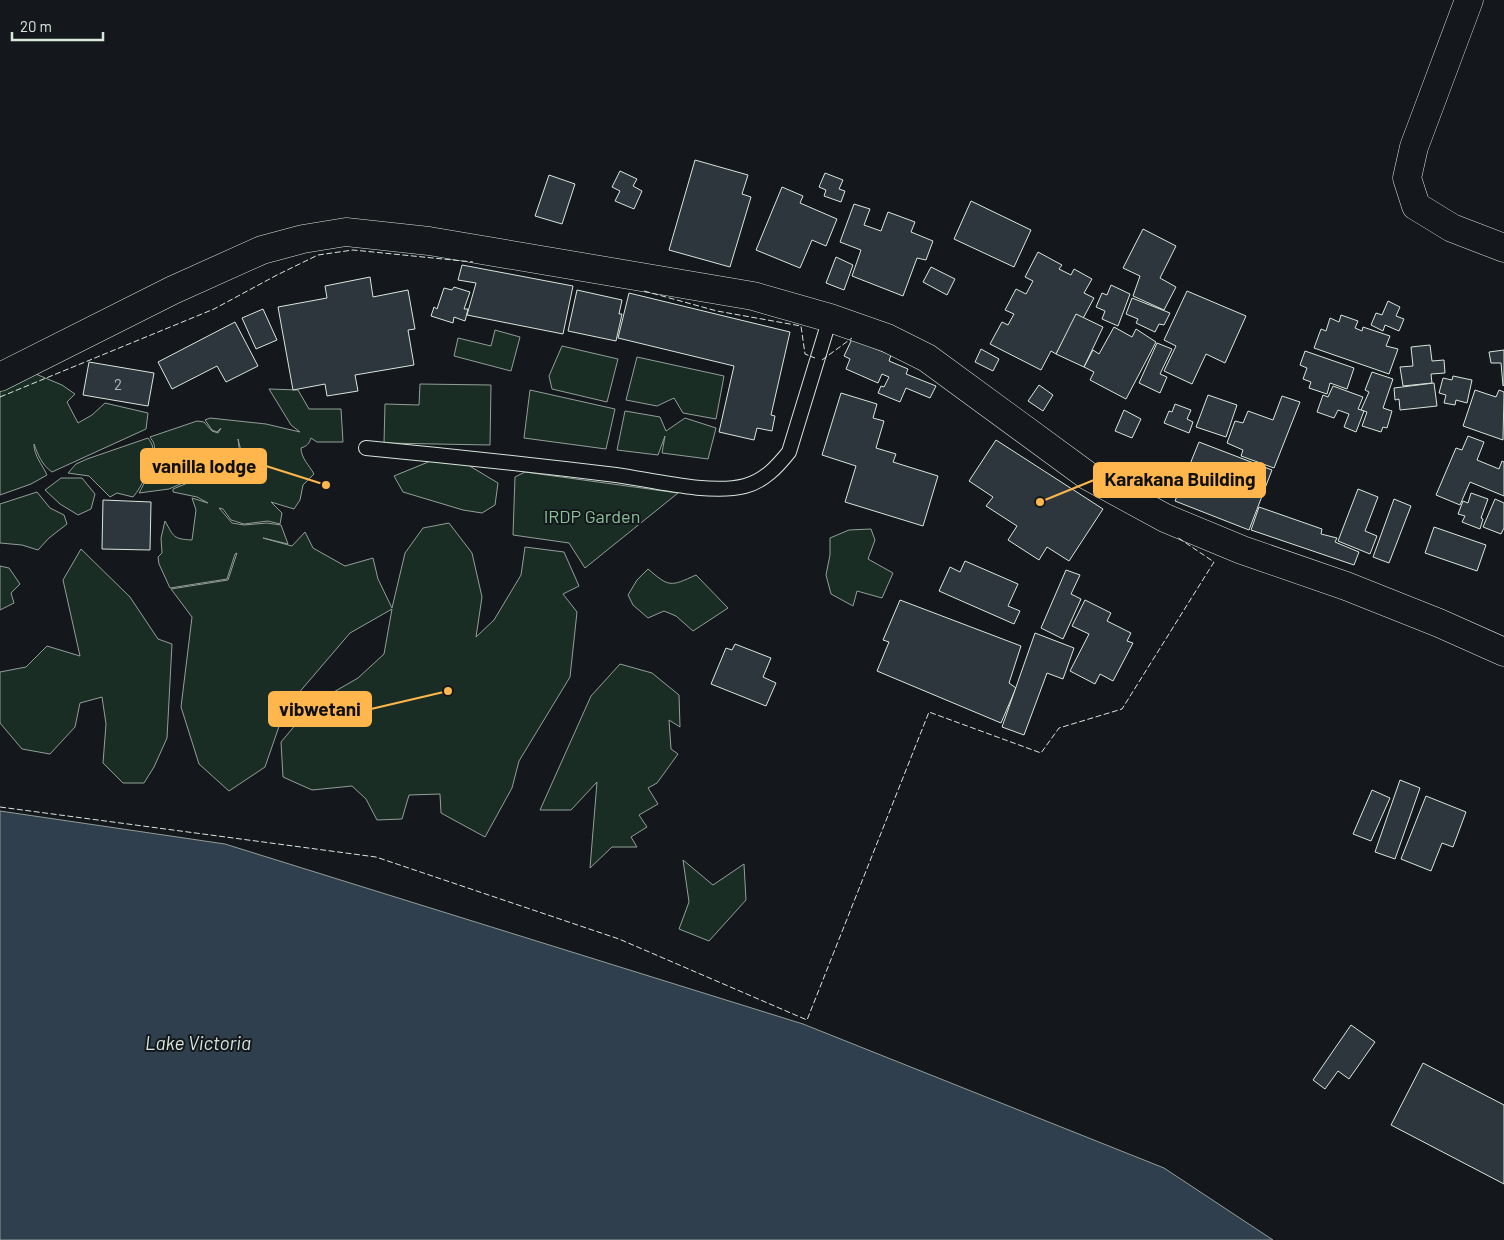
<svg xmlns="http://www.w3.org/2000/svg" width="1504" height="1240" font-family="Barlow,sans-serif">
	<style>
		.green { fill: #1a2d24; stroke: #939e99 }
		.water { fill: #2f3f4d; stroke: #939e99 }
		.building { fill: #2c363c; stroke: #d8e6dc }
		.lines { fill: none; stroke-linecap: round; stroke-linejoin: round }
		.service-casing { stroke: #d8e6dc; stroke-width: 16 }
		.minor-casing { stroke: #d8e6dc; stroke-width: 29 }
		.service { stroke: #14181c; stroke-width: 14 }
		.minor { stroke: #14181c; stroke-width: 28 }
		.fence { stroke: #d8e6dc; stroke-width: 1; stroke-dasharray: 6 2.5; stroke-linecap: butt }
		.labels { text-anchor: middle; dominant-baseline: central; stroke-width: 4; stroke-linejoin: round; paint-order: stroke }
		.number-label { font-size: 15px; fill: #adbab4 }
		.park-label { font-size: 18px; fill: #8ac095; stroke: #14181c }
		.water-label { font-size: 19px; font-style: italic; fill: #d8e6dc; stroke: #14181c }
		.leader { fill: none; stroke: #ffb74d; stroke-width: 2 }
		.callout-dot { fill: #ffb74d; stroke: #14181c; stroke-width: 2 }
		.callout { fill: #ffb74d; stroke: #ffb74d; stroke-width: 2 }
		.callout-label { font-size: 19px; text-anchor: middle; font-weight: bold; fill: #111 }
	</style>
	<rect width="100%" height="100%" fill="#14181c"/>
	<g class="green">
		<polygon points="495,330 520,337 511,371 454,356 458,338 491,346"/>
		<polygon points="562,346 618,359 607,402 552,389 549,376"/>
		<polygon points="637,357 724,376 716,419 683,413 674,398 657,406 626,400"/>
		<path d="M 31,372 L 62,385 L 75,394 L 67,402 L 78,423 L 92,415 L 105,403 L 148,413 L 146,429 L 52,472 C 42,465 38,455 34,444 C 34,456 42,464 47,475 L 31,484 L 0,495 L 0,377 Z"/>
		<polygon points="420,384 491,385 490,445 384,443 385,404 419,405"/>
		<path d="M 269,389 L 298,390 L 309,409 L 341,409 L 343,442 L 317,442 L 311,438 C 309,444 307,446 301,448 C 301,458 309,465 314,474 L 303,485 L 300,500 L 294,509 L 271,502 L 282,513 L 280,524 L 268,521 L 244,524 L 231,520 L 223,509 L 219,508 L 232,523 L 244,525 L 267,523 L 281,525 L 288,544 L 263,538 L 292,546 L 305,532 L 313,548 L 345,566 L 373,558 L 378,579 L 392,608 L 405,553 L 423,528 L 449,523 L 472,553 L 482,597 L 476,637 L 494,620 L 521,575 L 525,547 L 564,552 L 579,586 L 563,594 L 577,612 L 570,677 L 519,761 L 512,788 L 485,837 L 441,813 L 440,794 L 409,795 L 402,819 L 377,820 L 366,799 L 352,786 L 312,790 L 283,777 L 281,742 L 313,704 L 358,678 L 384,654 L 392,609 L 350,633 L 285,709 L 265,767 L 229,791 L 199,764 L 181,707 L 192,617 L 171,589 L 228,580 L 237,553 L 235,554 L 227,579 L 170,588 L 159,564 L 158,557 L 162,553 L 161,538 L 165,521 C 174,537 173,539 192,540 L 196,510 L 192,498 L 208,503 L 197,497 L 173,492 L 173,489 L 195,480 L 213,478 L 244,463 L 238,439 L 241,463 L 222,473 L 208,477 L 192,479 L 169,489 L 139,493 C 145,483 157,455 154,444 C 153,441 151,439 150,437 L 197,421 L 204,422 L 212,431 L 218,433 L 221,428 L 217,432 L 212,430 L 205,420 L 210,418 L 266,424 L 300,432 L 291,425 Z"/>
		<polygon points="530,390 615,409 606,449 524,438"/>
		<polygon points="625,411 660,417 666,431 685,418 716,428 708,459 662,453 665,436 658,455 617,450"/>
		<path d="M 148,438 C 150,441 153,445 153,449 C 153,463 142,487 133,497 L 117,493 L 110,497 L 89,476 L 68,473 L 76,464 L 87,459 Z"/>
		<polygon points="433,460 468,465 498,483 495,505 482,513 463,510 403,492 394,476"/>
		<polygon points="525,472 678,493 585,568 569,543 513,535 515,477"/>
		<polygon points="61,478 82,478 95,494 91,509 78,515 60,504 45,490"/>
		<polygon points="37,492 50,508 64,515 67,524 49,538 38,550 22,545 0,543 0,504"/>
		<polygon points="871,529 875,540 868,559 893,573 882,598 857,591 853,606 831,594 826,575 830,555 830,538 849,530"/>
		<polygon points="81,549 130,597 158,639 172,644 167,738 154,767 144,783 123,783 103,763 106,724 102,697 80,703 75,727 50,754 22,749 0,723 0,672 26,667 47,646 80,656 63,580"/>
		<polygon points="0,566 9,568 20,584 11,593 14,603 0,610"/>
		<path d="M 648,569 C 669,587 670,587 696,575 L 728,608 L 693,631 L 676,616 L 664,611 L 648,618 L 633,605 L 628,595 L 637,580 Z"/>
		<polygon points="620,664 652,673 679,695 680,727 669,720 671,749 678,754 657,783 648,788 658,804 639,815 647,827 631,837 637,847 612,847 590,868 597,782 571,810 540,810 591,696"/>
		<polygon points="683,860 713,885 744,864 746,900 709,941 679,929 689,902"/>
	</g>
	<polygon class="water" points="0,811 225,844 803,1024 1164,1168 1273,1240 0,1240"/>
	<g class="building">
		<polygon points="695,160 748,175 742,194 751,197 730,267 669,250"/>
		<polygon points="620,171 637,179 633,186 642,191 634,209 615,201 620,191 612,187"/>
		<polygon points="825,173 843,180 839,189 845,191 841,202 824,196 826,190 819,187"/>
		<polygon points="549,175 575,184 562,224 535,216"/>
		<polygon points="782,187 803,196 800,203 837,219 826,246 812,240 800,268 756,250"/>
		<polygon points="971,201 1031,230 1014,267 954,239"/>
		<polygon points="854,204 870,209 864,225 881,231 888,212 915,222 911,232 933,241 926,260 917,258 903,296 852,276 861,250 840,242"/>
		<polygon points="1143,229 1176,246 1160,278 1176,287 1164,310 1133,296 1140,276 1123,268"/>
		<polygon points="1038,252 1062,265 1059,269 1071,275 1074,269 1092,279 1084,293 1094,298 1080,324 1074,321 1056,354 1051,351 1041,370 990,344 1002,322 1008,325 1014,314 1005,310 1016,289 1026,294 1033,281 1025,277"/>
		<polygon points="836,257 853,265 844,290 826,283"/>
		<polygon points="462,265 573,286 563,334 467,315 476,283 458,280"/>
		<polygon points="931,267 955,279 947,295 923,282"/>
		<polygon points="370,277 373,297 408,290 415,329 408,330 414,365 355,375 358,391 327,396 325,384 293,390 278,307 327,298 325,286"/>
		<polygon points="1111,285 1130,294 1118,326 1102,319 1105,311 1096,307 1102,293 1107,295"/>
		<polygon points="454,287 470,292 464,309 468,309 465,321 454,317 453,323 431,316 434,307 437,309 444,288 452,290"/>
		<polygon points="577,290 622,300 619,314 622,314 616,341 568,331"/>
		<polygon points="1187,291 1246,316 1225,363 1206,354 1192,384 1164,371 1176,346 1164,340"/>
		<polygon points="629,293 790,332 771,415 775,416 772,431 757,428 754,440 719,432 734,366 618,338"/>
		<polygon points="1132,298 1170,313 1164,325 1159,324 1155,332 1136,323 1138,319 1126,314"/>
		<polygon points="1388,301 1400,307 1396,316 1404,319 1399,331 1385,325 1383,331 1371,325 1376,313 1382,315"/>
		<polygon points="263,309 277,340 256,349 242,318"/>
		<polygon points="1076,314 1103,327 1084,367 1056,354"/>
		<polygon points="1341,315 1358,321 1355,328 1362,331 1363,327 1390,336 1386,346 1398,349 1389,374 1314,348 1321,329 1326,331 1330,318 1339,322"/>
		<polygon points="235,322 258,366 226,382 217,366 172,389 158,362"/>
		<polygon points="1114,327 1132,337 1136,329 1156,342 1126,399 1090,380 1094,372 1084,367 1093,350 1099,354"/>
		<polygon points="852,339 891,355 889,361 908,369 906,374 936,386 930,398 906,388 900,402 878,393 881,386 884,387 889,377 882,374 878,383 846,369 850,359 844,356"/>
		<polygon points="1157,343 1172,349 1160,374 1167,377 1160,393 1139,383"/>
		<polygon points="1430,345 1432,361 1444,360 1445,373 1431,374 1432,383 1403,386 1400,367 1413,366 1411,347"/>
		<polygon points="981,349 999,359 993,371 975,362"/>
		<polygon points="1504,350 1504,385 1503,386 1501,363 1491,363 1489,352"/>
		<polygon points="1305,351 1354,368 1347,389 1330,383 1327,394 1309,388 1311,382 1303,379 1307,368 1300,365"/>
		<polygon points="89,362 154,373 148,406 83,395"/>
		<polygon points="1372,372 1393,379 1383,408 1392,411 1387,428 1383,427 1381,432 1362,426 1367,412 1361,410 1369,392 1365,390"/>
		<polygon points="1453,376 1472,380 1467,403 1456,400 1455,405 1444,403 1446,395 1439,393 1443,378 1452,380"/>
		<polygon points="1434,383 1437,406 1400,410 1399,399 1395,400 1394,388"/>
		<polygon points="1039,385 1053,395 1043,411 1028,401"/>
		<polygon points="1333,386 1363,397 1358,409 1364,411 1356,432 1344,427 1349,414 1338,410 1334,418 1317,412 1323,395 1328,397"/>
		<polygon points="1475,390 1496,397 1499,390 1504,392 1503,440 1463,426"/>
		<polygon points="841,393 877,404 873,418 884,421 876,448 896,454 893,462 938,476 923,526 845,502 856,466 822,455"/>
		<polygon points="1208,395 1237,405 1226,437 1196,427"/>
		<polygon points="1282,396 1300,402 1274,468 1241,456 1243,450 1227,443 1235,421 1243,423 1248,411 1273,420"/>
		<polygon points="1175,404 1191,410 1187,419 1193,422 1189,433 1164,423 1169,411 1172,412"/>
		<polygon points="1124,410 1141,419 1132,438 1115,431"/>
		<polygon points="1468,436 1484,442 1477,460 1499,469 1502,461 1504,462 1504,496 1470,482 1460,505 1436,495 1456,448 1462,450"/>
		<polygon points="996,440 1103,509 1069,561 1047,547 1039,560 1008,540 1017,526 986,506 993,497 969,481"/>
		<polygon points="1199,442 1272,470 1249,530 1175,501"/>
		<polygon points="1358,489 1378,497 1365,531 1377,536 1370,554 1338,541"/>
		<polygon points="1471,493 1488,499 1481,518 1483,519 1480,529 1462,522 1465,516 1458,514 1463,501 1468,503"/>
		<polygon points="1394,499 1411,506 1389,563 1373,557"/>
		<polygon points="1495,499 1504,503 1504,528 1501,534 1483,527"/>
		<polygon points="103,500 151,502 150,550 102,549"/>
		<polygon points="1259,507 1322,529 1321,534 1337,538 1335,542 1359,552 1354,565 1251,530"/>
		<polygon points="1434,527 1486,545 1477,571 1425,553"/>
		<polygon points="965,561 1018,584 1008,606 1020,611 1014,624 939,591 950,567 960,572"/>
		<polygon points="1066,570 1080,575 1071,594 1081,599 1063,639 1041,628"/>
		<polygon points="900,600 1021,646 1009,683 1016,688 1001,723 877,671 889,642 883,640"/>
		<polygon points="1085,600 1111,613 1107,621 1131,633 1127,641 1133,643 1113,681 1100,674 1095,684 1070,671 1089,634 1072,626"/>
		<polygon points="1035,633 1074,648 1063,679 1047,673 1024,735 1002,727"/>
		<polygon points="735,644 771,658 763,677 776,683 766,706 711,684 726,648 732,650"/>
		<polygon points="1400,780 1420,788 1395,859 1375,852"/>
		<polygon points="1372,790 1390,798 1371,841 1353,834"/>
		<polygon points="1426,796 1466,812 1453,847 1442,843 1431,871 1401,859"/>
		<polygon points="1351,1025 1375,1042 1349,1079 1338,1071 1325,1089 1313,1080"/>
		<polygon points="1423,1063 1504,1105 1504,1184 1391,1125"/>
	</g>
	<g class="lines">
		<g class="service-casing">
			<path id="service" d="M 366,448 C 450,456 533,465 616,475 C 652,480 710,495 745,486 C 764,481 777,467 789,452 L 830,318"/>
		</g>
		<g class="minor-casing">
			<g id="minor">
				<polyline points="1469,0 1414,147 1407,178 1416,206 1452,228 1504,248"/>
				<polyline points="0,377 173,290 262,250 303,239 346,232 429,241 753,296 830,318 887,338 927,358 1088,476 1165,518 1242,550 1346,586 1439,623 1504,652"/>
			</g>
		</g>
		<use href="#service" class="service"/>
		<use href="#minor" class="minor"/>
		<g class="fence">
			<polyline points="644,291 717,311 801,326 805,354 815,358"/>
			<polyline points="822,360 852,338"/>
			<polyline points="0,397 214,309 277,275 318,255 353,250 473,262"/>
			<polyline points="0,807 376,857 619,939 807,1020 929,712 1041,753 1059,728 1122,709 1214,562 1177,537"/>
		</g>
	</g>
	<g class="labels">
		<g class="number-label">
			<text x="118" y="384">2</text>
		</g>
		<g class="park-label">
			<text x="592" y="516">IRDP Garden</text>
		</g>
		<g class="water-label">
			<text x="198" y="1042">Lake Victoria</text>
		</g>
	</g>
	<path class="leader" d="M326 485L266 466M1040 502L1094 480M448 691L371 709"/>
	<g class="callout-dot">
		<circle cx="326" cy="485" r="5"/>
		<circle cx="1040" cy="502" r="5"/>
		<circle cx="448" cy="691" r="5"/>
	</g>
	<g class="callout">
		<rect x="141" y="449" width="125" height="34" rx="5"/>
		<rect x="1094" y="463" width="171" height="34" rx="5"/>
		<rect x="269" y="692" width="102" height="34" rx="5"/>
	</g>
	<g class="callout-label">
		<text x="204" y="473">vanilla lodge</text>
		<text x="1180" y="486">Karakana Building</text>
		<text x="320" y="716">vibwetani</text>
	</g>
	<path d="M12 32v8h91v-8" fill="none" stroke="#d8e6dc" stroke-width="2.5"/>
	<text x="20" y="32" font-size="15" fill="#d8e6dc" stroke="#14181c" stroke-width="4" paint-order="stroke">20 m</text>
</svg>
